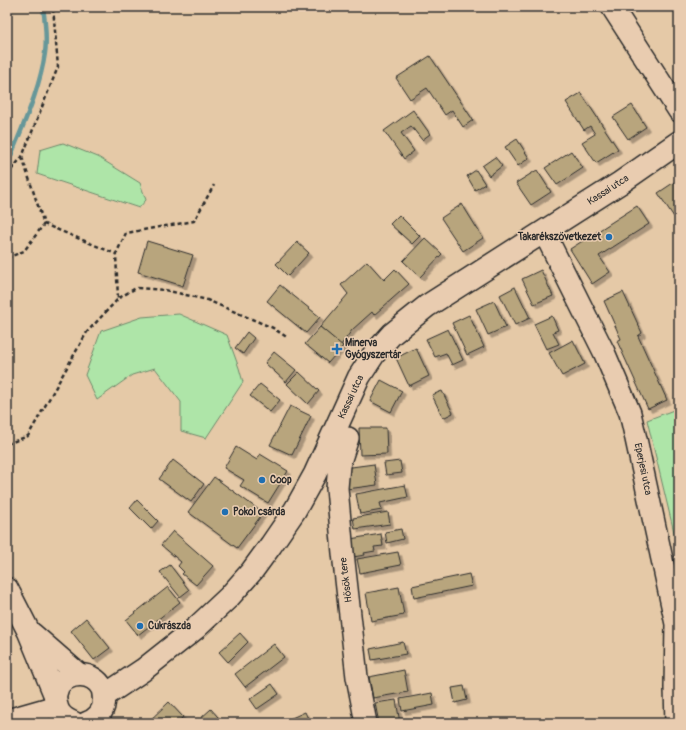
<svg xmlns="http://www.w3.org/2000/svg" width="686" height="730" font-family="Pangolin,sans-serif">
	<style>
		.green { fill: #aee5a8; stroke: #6c886a }
		.lines { fill: none; stroke-linecap: round; stroke-linejoin: round }
		.stream { stroke: #669799; stroke-width: 4.5 }
		.building { fill: #b8a57d; stroke: #2b2b2b; filter: url(#shadow) }
		.minor-casing { stroke: #2b2b2b; stroke-width: 24 }
		.major-casing { stroke: #2b2b2b; stroke-width: 25 }
		.path { stroke: #2b2b2b; stroke-width: 2.5; stroke-dasharray: 4 3; stroke-linecap: butt }
		.minor { stroke: #e9ccb0; stroke-width: 21 }
		.major { stroke: #e9ccb0; stroke-width: 22 }
		.poi-dot { fill: #1f6fb2; stroke: #e9ccb0; stroke-width: 1.5 }
		.labels { text-anchor: middle; dominant-baseline: central; stroke-width: 3; stroke-linejoin: round; paint-order: stroke }
		.street-label { font-size: 10px; fill: #2b2b2b; stroke: #e9ccb0 }
		.poi-label { font-size: 10px; font-weight: bold; fill: #2b2b2b; stroke: #e9ccb0; text-anchor: start }
	</style>
	<defs>
		<filter id="shadow"><feDropShadow dx="3.5" dy="3.5" stdDeviation="0" flood-color="#0004"/></filter>
	</defs>
	<rect width="100%" height="100%" fill="#e5c9a7"/>
	<filter id="ink" filterUnits="userSpaceOnUse"><feTurbulence type="fractalNoise" baseFrequency=".025" numOctaves="2"/><feDisplacementMap in="SourceGraphic" scale="8" xChannelSelector="R" yChannelSelector="G"/><feConvolveMatrix kernelMatrix="1 2 1 2 8 2 1 2 1" color-interpolation-filters="sRGB"/></filter>
	<g filter="url(#ink)">
		<g class="green">
			<polygon points="63,143 98,157 140,183 146,200 139,208 37,174 40,150"/>
			<polygon points="179,314 227,335 239,368 243,382 206,438 181,431 181,402 155,368 132,375 97,400 85,375 101,331 142,317"/>
			<polygon points="679,408 679,553 647,420"/>
		</g>
		<g class="lines">
			<path class="stream" d="M 7,162 L 10,158 C 23,125 40,89 45,53 C 47,39 45,21 43,7"/>
		</g>
		<g class="building">
			<polygon points="430,56 473,120 463,127 452,110 445,115 427,88 410,99 396,78"/>
			<polygon points="581,93 618,149 596,163 582,142 595,134 590,126 584,130 566,102"/>
			<polygon points="632,105 646,127 628,139 613,117"/>
			<polygon points="413,110 430,134 422,140 411,126 401,133 414,151 404,159 384,131"/>
			<polygon points="517,139 529,158 518,166 505,147"/>
			<polygon points="571,151 583,168 557,185 545,168"/>
			<polygon points="495,157 502,166 489,176 482,166"/>
			<polygon points="476,170 485,184 475,190 467,176"/>
			<polygon points="537,170 551,192 531,205 516,183"/>
			<polygon points="679,179 679,214 674,217 658,193"/>
			<polygon points="462,204 483,238 463,251 441,218"/>
			<polygon points="637,206 649,224 599,256 610,272 592,284 570,249"/>
			<polygon points="399,215 420,236 412,244 390,224"/>
			<polygon points="425,238 442,254 420,277 403,261"/>
			<polygon points="147,241 193,255 183,286 138,272"/>
			<polygon points="297,242 309,253 288,276 276,264"/>
			<polygon points="367,261 384,280 395,269 409,284 374,315 372,312 352,330 341,345 320,327 348,294 341,285"/>
			<polygon points="541,270 553,296 534,304 522,279"/>
			<polygon points="280,285 320,317 306,333 267,301"/>
			<polygon points="515,287 530,318 515,325 500,295"/>
			<polygon points="623,292 642,333 638,336 667,400 648,409 617,341 621,339 604,301"/>
			<polygon points="494,301 506,327 488,335 476,309"/>
			<polygon points="469,315 484,347 467,355 452,323"/>
			<polygon points="552,316 558,330 553,332 559,344 546,349 534,324"/>
			<polygon points="320,327 343,346 328,363 305,344"/>
			<polygon points="448,329 463,360 452,365 446,353 435,357 426,339"/>
			<polygon points="247,332 254,338 243,354 235,348"/>
			<polygon points="573,340 585,364 562,376 549,353"/>
			<polygon points="416,348 429,376 409,386 396,358"/>
			<polygon points="274,352 296,370 286,382 265,363"/>
			<polygon points="299,372 319,391 308,404 287,384"/>
			<polygon points="381,380 402,391 391,412 370,401"/>
			<polygon points="260,384 280,400 270,412 250,396"/>
			<polygon points="442,391 453,413 443,418 432,395"/>
			<polygon points="290,406 311,416 292,455 270,445"/>
			<polygon points="359,428 386,428 387,454 360,455"/>
			<polygon points="236,447 257,460 260,454 288,471 268,503 240,486 244,480 224,468"/>
			<polygon points="173,460 204,484 191,502 159,479"/>
			<polygon points="400,461 402,473 386,475 384,463"/>
			<polygon points="374,464 377,485 347,489 344,468"/>
			<polygon points="214,477 263,513 237,548 188,512"/>
			<polygon points="405,485 408,497 380,503 382,510 360,514 356,494"/>
			<polygon points="137,500 158,521 151,529 130,508"/>
			<polygon points="388,512 390,524 355,529 353,518"/>
			<polygon points="401,529 403,539 387,543 385,532"/>
			<polygon points="173,531 213,566 196,585 182,574 184,572 178,566 181,562 161,545"/>
			<polygon points="381,534 383,546 374,547 375,551 364,553 365,555 353,557 350,539"/>
			<polygon points="398,552 401,565 360,573 357,559"/>
			<polygon points="170,565 189,590 180,597 160,572"/>
			<polygon points="469,574 472,586 414,598 412,586"/>
			<polygon points="168,587 180,602 138,635 126,620"/>
			<polygon points="399,587 404,615 371,621 366,593"/>
			<polygon points="86,618 110,648 94,660 71,631"/>
			<polygon points="240,633 248,642 228,662 219,652"/>
			<polygon points="403,642 406,654 372,660 370,649"/>
			<polygon points="274,644 284,657 245,687 235,674"/>
			<polygon points="404,670 408,692 373,698 369,677"/>
			<polygon points="272,684 279,694 257,709 250,699"/>
			<polygon points="464,686 467,700 455,703 452,688"/>
			<polygon points="432,693 434,705 402,711 400,699"/>
			<polygon points="396,700 400,723 379,723 375,703"/>
			<polygon points="169,702 183,717 177,723 147,723"/>
			<polygon points="211,709 223,723 206,723 201,718"/>
			<polygon points="305,712 310,723 286,723 285,721"/>
		</g>
		<g class="lines">
			<g class="minor-casing">
				<g id="minor">
					<polyline points="612,7 679,111"/>
					<polyline points="544,232 604,352 630,413 636,439 676,624 675,688 676,723"/>
					<polyline points="348,438 339,465 337,488 343,553 357,677 366,723"/>
					<polyline points="7,720 56,706"/>
				</g>
			</g>
			<g class="major-casing">
				<g id="major">
					<path d="M 7,589 L 29,632 L 55,695 C 56,710 59,717 74,723"/>
					<polyline points="32,634 78,674"/>
					<path d="M 55,695 C 56,692 57,689 58,686 C 69,671 93,671 102,688 C 104,693 104,698 104,703 C 103,713 95,720 87,723"/>
					<polyline points="104,696 143,670 196,628 229,597 252,571 271,545 295,510 315,474 359,377 374,354 392,334 427,306 620,183 679,142"/>
				</g>
			</g>
			<g class="path">
				<polyline points="22,157 44,224 116,254"/>
				<polyline points="7,175 22,157 58,67 53,7"/>
				<polyline points="7,258 24,251 44,224"/>
				<polyline points="119,298 136,288 165,290 207,300 273,328 288,338"/>
				<polyline points="7,444 28,436 87,332 118,299 116,254 126,233 194,221 214,185"/>
			</g>
			<use href="#minor" class="minor"/>
			<use href="#major" class="major"/>
		</g>
	</g>
	<g class="poi-dot">
		<circle cx="609" cy="237" r="4"/>
		<path d="M335 343h4v4h4v4h-4v4h-4v-4h-4v-4h4z"/>
		<circle cx="262" cy="480" r="4"/>
		<circle cx="225" cy="512" r="4"/>
		<circle cx="140" cy="626" r="4"/>
	</g>
	<g class="labels">
		<g class="street-label">
			<text transform="translate(608 190) rotate(-33)">Kassai utca</text>
			<text transform="translate(351 397) rotate(-65)">Kassai utca</text>
			<text transform="translate(643 469) rotate(78)">Eperjesi utca</text>
			<text transform="translate(346 580) rotate(-97)">Hősök tere</text>
		</g>
		<g class="poi-label">
			<text x="601" y="237" text-anchor="end">Takarékszövetkezet</text>
			<text x="345" y="343">Minerva<tspan x="345" dy="12">Gyógyszertár</tspan></text>
			<text x="270" y="480">Coop</text>
			<text x="233" y="512">Pokol csárda</text>
			<text x="148" y="626">Cukrászda</text>
		</g>
	</g>
	<rect width="686" height="730" fill="none" stroke="#e9ccb0" stroke-width="24"/>
	<rect x="12" y="12" width="662" height="706" fill="none" stroke="#2b2b2b" stroke-width="1.5" filter="url(#ink)"/>
</svg>
